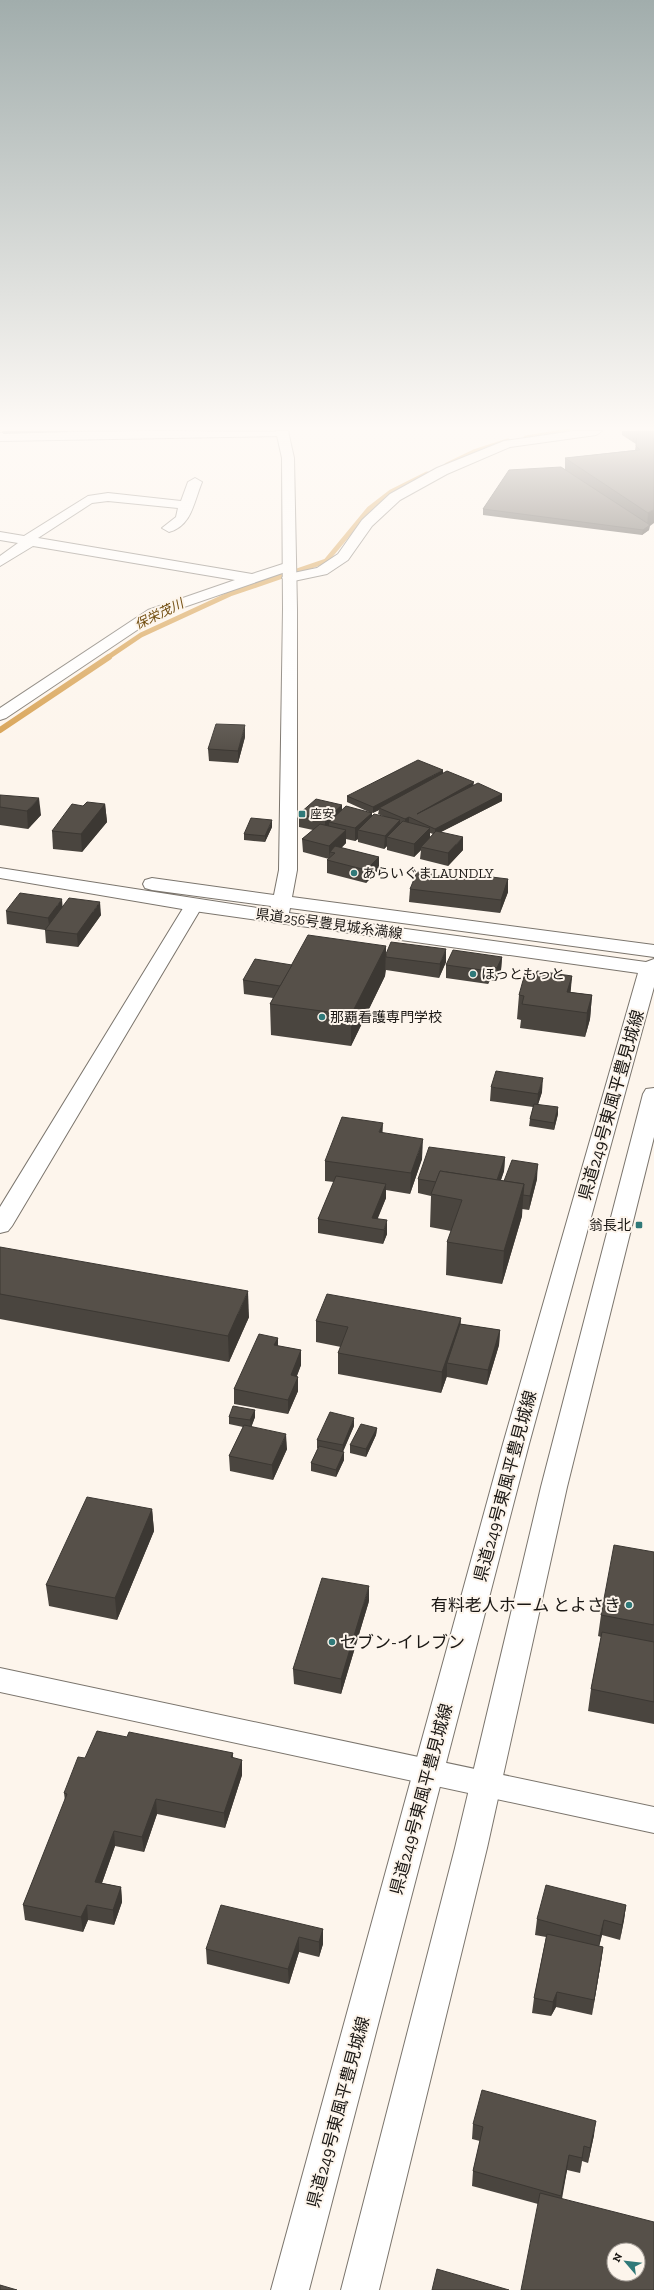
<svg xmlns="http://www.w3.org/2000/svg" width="654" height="2290" font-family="'Zilla Slab','Noto Sans JP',serif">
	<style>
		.built { fill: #f5e9d9 }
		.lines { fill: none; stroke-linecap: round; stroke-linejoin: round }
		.stream-far1 { stroke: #d8a253; stroke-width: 5 }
		.stream { stroke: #d8a253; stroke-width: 6 }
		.street-casing { stroke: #7b756d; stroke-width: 2 }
		.secondary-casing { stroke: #7b756d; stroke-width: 2 }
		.street { fill: #fff; fill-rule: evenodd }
		.secondary { fill: #fff; fill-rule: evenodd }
		.wall { fill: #4a453f; fill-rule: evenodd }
		.shaded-wall { fill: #3c3833 }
		.building { fill: #565049; stroke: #3c3833; fill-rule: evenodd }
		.poi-dot { fill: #307979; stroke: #fdf5ec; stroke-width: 1.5 }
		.labels { text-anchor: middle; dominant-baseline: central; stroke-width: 4; stroke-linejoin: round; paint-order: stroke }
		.far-poi-label { font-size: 12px; fill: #1a1714; stroke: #fdf5ec; text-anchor: start }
		.far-water-label { font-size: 13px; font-style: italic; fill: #724e11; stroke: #fdf5ec }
		.poi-label { font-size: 14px; fill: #1a1714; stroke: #fdf5ec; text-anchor: start }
		.street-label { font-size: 14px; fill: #1a1714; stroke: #fdf5ec }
		.near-street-label { font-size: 17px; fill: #1a1714; stroke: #fdf5ec }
		.near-poi-label { font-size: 17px; fill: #1a1714; stroke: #fdf5ec; text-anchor: end }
	</style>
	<rect width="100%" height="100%" fill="#fdf5ec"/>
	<polygon class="built" points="0,431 240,431 0,436"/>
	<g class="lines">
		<g class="stream-far1">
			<polyline points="526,438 568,431"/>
			<polyline points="447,465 474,452 508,441"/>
			<polyline points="107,658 141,635 230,594 326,561 369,509 391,492 427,474"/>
		</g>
		<polyline class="stream" points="0,730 109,657"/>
		<g class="street-casing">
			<g id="street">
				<polygon points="157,431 289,432 283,436 0,441 0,433"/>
				<polygon points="574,431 602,431 596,435 510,447 447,474 400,500 372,526 348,560 327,574 289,582 282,578 284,575 317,568 338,554 362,520 390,494 437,468 504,441"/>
				<path d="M 195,478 L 202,482 C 194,501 192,526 169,532 L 162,528 L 176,517 L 178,508 L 108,501 L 92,503 L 38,538 L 252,574 L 289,562 L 296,566 L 294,569 L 158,616 L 6,718 L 0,720 L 0,708 L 148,610 L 235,580 L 33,546 L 0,566 L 0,556 L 18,543 L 0,540 L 0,532 L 24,536 L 88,496 L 108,493 L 181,501 L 188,482 Z"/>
				<polygon points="194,899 201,901 203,905 12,1226 8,1231 0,1233 0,1207 185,905 187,901"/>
				<polygon points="0,1668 654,1807 654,1833 0,1692"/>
			</g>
		</g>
		<g class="secondary-casing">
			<g id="secondary">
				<polygon points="276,431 288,431 294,458 297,609 297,870 292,897 654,945 654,957 290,908 289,913 646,962 654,959 654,987 529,1444 309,2290 271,2290 503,1444 638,973 194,911 0,878 0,868 270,910 271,906 152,890 145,888 143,884 145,880 152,878 274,895 279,870 283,609 282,458"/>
				<polygon points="654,1088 654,1137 567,1487 487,1848 379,2290 341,2290 455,1848 541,1487 643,1094 646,1089"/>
			</g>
		</g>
		<use href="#street" class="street"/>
		<use href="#secondary" class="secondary"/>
	</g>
	<g class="wall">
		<polygon points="2,431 68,431 68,432 3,434"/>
		<polygon points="622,431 654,431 649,530 642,535 483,515 483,509 565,469 565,458 635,450 636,444 622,435"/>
		<polygon points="245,737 238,763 209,761 208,749"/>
		<path d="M 443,774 L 473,785 L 502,794 L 502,801 L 441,832 L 463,850 L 448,866 L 420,859 L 421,850 L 414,857 L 387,850 L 387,846 L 384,849 L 358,842 L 358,839 L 355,841 L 346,839 L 346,843 L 341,848 L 379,857 L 379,869 L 366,883 L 327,873 L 327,860 L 329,859 L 303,852 L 302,839 L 313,830 L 299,827 L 299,814 L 342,805 L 342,810 L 371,813 L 347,802 L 347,796 ZM 379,810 L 378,814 L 385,817 L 372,816 L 372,813 ZM 430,833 L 433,834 L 430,837 Z"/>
		<polygon points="0,795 41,815 28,829 0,825"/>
		<polygon points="105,804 107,822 82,852 53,849 52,831 83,806"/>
		<polygon points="272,827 265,842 244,840 244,834"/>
		<polygon points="474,879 508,879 508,892 500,913 409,902 410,889"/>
		<polygon points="62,907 101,915 78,947 46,943 45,930 7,924 6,911"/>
		<polygon points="386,946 386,954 446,962 439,978 386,970 385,976 351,1046 271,1035 270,1004 273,998 244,994 243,980 292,965"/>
		<polygon points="502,957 501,970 496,981 490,980 488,984 446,978 446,965"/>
		<polygon points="536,975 572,976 570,992 592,995 590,1019 585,1037 520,1028 521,1020 517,1019 519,995"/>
		<polygon points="491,1087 542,1092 538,1104 558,1114 554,1130 529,1126 530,1119 533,1107 490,1101"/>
		<polygon points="383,1133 422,1159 410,1194 386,1190 386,1198 377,1219 387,1234 383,1244 318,1233 318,1219 334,1182 325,1181 325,1161"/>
		<polygon points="505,1157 504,1171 501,1180 504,1181 537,1179 529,1210 522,1209 522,1216 502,1284 446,1275 447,1242 451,1231 430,1227 431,1196 418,1193 418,1179"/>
		<polygon points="0,1247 249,1317 229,1362 0,1319"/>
		<polygon points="461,1318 460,1324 500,1330 499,1345 487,1385 447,1377 447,1376 441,1393 338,1374 338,1353 341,1347 316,1342 316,1321"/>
		<polygon points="278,1338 278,1346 301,1350 301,1365 297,1376 298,1377 298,1391 288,1414 234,1404 234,1389"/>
		<polygon points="255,1410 255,1417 251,1427 287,1449 273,1480 230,1471 229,1456 243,1427 229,1424 229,1417"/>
		<polygon points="354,1426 343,1452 344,1460 336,1477 311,1471 311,1463 318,1448 317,1448 317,1440"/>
		<polygon points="377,1428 376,1435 366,1457 350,1453 350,1445"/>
		<polygon points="152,1509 154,1531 117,1620 49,1606 46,1585"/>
		<polygon points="654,1552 654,1724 588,1711 591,1689 601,1637 598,1636 601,1615"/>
		<polygon points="369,1601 341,1694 294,1684 293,1669"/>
		<polygon points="127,1737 233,1753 233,1758 242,1760 242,1775 225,1828 157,1814 144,1852 115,1846 102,1883 121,1887 122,1902 114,1925 88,1920 83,1932 25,1920 23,1905 65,1801 64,1793 85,1758"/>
		<polygon points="626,1905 624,1920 620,1940 602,1935 599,1946 603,1947 601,1962 592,2015 556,2007 551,2016 532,2013 534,1998 546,1937 535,1935 537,1919"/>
		<polygon points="323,1929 323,1944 319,1957 299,1952 289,1984 207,1964 206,1949"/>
		<polygon points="473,2124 594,2135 588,2163 582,2161 580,2173 567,2170 562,2199 538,2204 472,2186 473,2171 480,2141 472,2139"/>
	</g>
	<g class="shaded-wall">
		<polygon points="654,509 654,523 650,526 649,530 642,535 643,530 647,527 648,513"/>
		<polygon points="245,725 245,737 238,763 238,751"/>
		<polygon points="443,770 443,776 379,808 379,810 373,813 373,807"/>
		<polygon points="474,782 473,788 417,814"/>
		<polygon points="502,794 502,801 435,835 435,829"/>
		<polygon points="39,798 41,815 28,829 27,811"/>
		<polygon points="105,804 107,822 82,852 81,834"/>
		<polygon points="342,805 342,818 329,822 329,830 325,833 325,820"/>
		<polygon points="372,813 372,826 358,830 358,839 355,841 355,828"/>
		<polygon points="409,817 409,823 405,826 405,819"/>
		<polygon points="272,820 272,827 265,842 265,836"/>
		<polygon points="400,820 400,833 387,837 387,846 384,849 385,836"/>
		<polygon points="430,828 430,841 421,847 421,850 414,857 414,844"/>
		<polygon points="346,830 346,843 335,854 335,853 330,852 329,858 329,859 329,846"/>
		<polygon points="463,837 463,850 448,866 448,853"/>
		<polygon points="379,857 379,869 366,883 366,870"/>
		<polygon points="508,879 508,892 500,913 501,900"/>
		<polygon points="62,899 63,912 50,931 48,918"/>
		<polygon points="100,902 101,915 78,947 77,934"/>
		<polygon points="386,946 385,976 351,1046 351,1015"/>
		<polygon points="446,949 446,962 439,978 440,964"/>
		<polygon points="502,957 501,970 496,981 497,968"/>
		<polygon points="490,967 490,980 488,984 489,971"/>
		<polygon points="572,976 570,1000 567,992"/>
		<polygon points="592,995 590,1019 585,1037 587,1013"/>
		<polygon points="543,1078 542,1092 537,1108 538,1094"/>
		<polygon points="558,1107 558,1114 554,1130 554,1123"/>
		<polygon points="383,1123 382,1143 379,1132"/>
		<polygon points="423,1139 422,1159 410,1194 411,1173"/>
		<polygon points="505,1157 504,1171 492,1205 493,1191"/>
		<polygon points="538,1164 537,1179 529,1210 530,1196"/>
		<polygon points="386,1184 386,1198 374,1228 372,1218"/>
		<polygon points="524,1184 522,1216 502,1284 504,1251"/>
		<polygon points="387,1220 387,1234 383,1244 384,1230"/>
		<polygon points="248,1291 249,1317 229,1362 228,1336"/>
		<polygon points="461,1318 460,1339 447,1363 447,1376 441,1393 442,1372"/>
		<polygon points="500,1330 499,1345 487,1385 488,1370"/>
		<polygon points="278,1338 278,1352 274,1345"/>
		<polygon points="301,1350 301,1365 291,1390 291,1375"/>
		<polygon points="298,1377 298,1391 288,1414 288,1400"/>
		<polygon points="255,1410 255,1417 251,1428 250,1420"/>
		<polygon points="354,1418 354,1426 342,1453 343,1445"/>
		<polygon points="377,1428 376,1435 366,1457 366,1449"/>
		<polygon points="286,1434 287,1449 273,1480 272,1465"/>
		<polygon points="344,1452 344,1460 336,1477 336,1470"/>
		<polygon points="152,1509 154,1531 117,1620 115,1598"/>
		<polygon points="369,1586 369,1601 341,1694 341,1679"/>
		<polygon points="242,1760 242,1775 225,1828 224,1813"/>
		<polygon points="156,1799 157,1814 144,1852 142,1837"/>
		<polygon points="114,1831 115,1846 97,1897 95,1882"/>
		<polygon points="121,1887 122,1902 114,1925 113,1910"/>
		<polygon points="87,1905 88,1920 83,1932 81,1917"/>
		<polygon points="626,1905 624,1920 620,1940 622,1925"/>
		<polygon points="604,1920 602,1935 598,1951 600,1936"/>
		<polygon points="323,1929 323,1944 319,1957 319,1942"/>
		<polygon points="299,1937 299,1952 289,1984 288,1969"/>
		<polygon points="603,1947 601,1962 592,2015 594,2000"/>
		<polygon points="557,1992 556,2007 551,2016 553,2002"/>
		<polygon points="596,2121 594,2135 588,2163 590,2148"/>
		<polygon points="584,2146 582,2161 580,2173 582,2158"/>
		<polygon points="569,2155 567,2170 559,2210 561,2196"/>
	</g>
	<g class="building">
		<polygon points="638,431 654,431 654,509 648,513 565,458 640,450 636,446 637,435 640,432"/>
		<polygon points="561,467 650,525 643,530 483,509 509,470"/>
		<polygon points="216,724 245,725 238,751 208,749"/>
		<polygon points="418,760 443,770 373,807 347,796"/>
		<polygon points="447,771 474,782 417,814 478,783 502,794 435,829 409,817 405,819 379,808"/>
		<polygon points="0,795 39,798 27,811 0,807"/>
		<polygon points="316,799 342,805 325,820 299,814"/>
		<polygon points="87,802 105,804 81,834 52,831 72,804 83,806"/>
		<polygon points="346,806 372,813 355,828 329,822"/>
		<polygon points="374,814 400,820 385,836 358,830"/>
		<polygon points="251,818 272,820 265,836 244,834"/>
		<polygon points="403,821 430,828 414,844 387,837"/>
		<polygon points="320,824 346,830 329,846 302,839"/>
		<polygon points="436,831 463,837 448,853 421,847"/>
		<polygon points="335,846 379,857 366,870 327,860 335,853 330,852"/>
		<polygon points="417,872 474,879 475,875 508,879 501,900 410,889"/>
		<polygon points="20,893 62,899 48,918 6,911"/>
		<polygon points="69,898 100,902 77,934 45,930"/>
		<polygon points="308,935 386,946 351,1015 270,1004"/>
		<polygon points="391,942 446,949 440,964 386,957 386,954"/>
		<polygon points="453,950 502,957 497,968 490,967 489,971 446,965"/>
		<polygon points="255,959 292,965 280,986 243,980"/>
		<polygon points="537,971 572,976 567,992 592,995 587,1013 522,1004 524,996 519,995 525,973 536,975"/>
		<polygon points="496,1071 543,1078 538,1094 491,1087"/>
		<polygon points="534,1104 558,1107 554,1123 530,1119"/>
		<polygon points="342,1117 383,1123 379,1132 423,1139 411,1173 325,1161"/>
		<polygon points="429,1147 505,1157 497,1180 440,1171 436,1182 418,1179"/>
		<polygon points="512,1160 538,1164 530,1196 523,1195 524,1184 504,1181"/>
		<polygon points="440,1171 524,1184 504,1251 447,1242 462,1200 431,1194"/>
		<polygon points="336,1176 386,1184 372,1218 387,1220 384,1230 318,1219"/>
		<polygon points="0,1247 248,1291 228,1336 0,1294"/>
		<polygon points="327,1294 461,1318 442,1372 338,1353 348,1327 316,1321"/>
		<polygon points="460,1324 500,1330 488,1370 447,1363"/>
		<polygon points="259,1334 278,1338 274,1345 301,1350 291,1375 298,1377 288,1400 234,1389"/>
		<polygon points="233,1406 255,1410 250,1420 229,1417"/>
		<polygon points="330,1412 354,1418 343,1445 317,1440"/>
		<polygon points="361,1424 377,1428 366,1449 350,1445"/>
		<polygon points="244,1425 286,1434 272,1465 229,1456"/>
		<polygon points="319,1446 344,1452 336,1470 311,1463"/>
		<polygon points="87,1497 152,1509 115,1598 46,1585"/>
		<polygon points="614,1545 654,1552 654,1625 601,1615"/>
		<polygon points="322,1578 369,1586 341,1679 293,1669"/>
		<polygon points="602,1632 654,1642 654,1702 591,1689"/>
		<polygon points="97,1731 127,1737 129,1732 233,1753 231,1757 242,1760 224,1813 156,1799 142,1837 114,1831 95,1882 121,1887 113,1910 87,1905 81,1917 23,1905 67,1794 64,1793 78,1757 85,1758"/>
		<polygon points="546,1885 626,1905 622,1925 604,1920 600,1936 537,1919"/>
		<polygon points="221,1905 323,1929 319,1942 299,1937 288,1969 206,1949"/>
		<polygon points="547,1934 603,1947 594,2000 557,1992 553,2002 534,1998"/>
		<polygon points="482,2090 596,2121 590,2148 584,2146 582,2158 569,2155 561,2196 473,2171 483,2127 473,2124"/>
		<path d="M 540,2193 L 654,2222 L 654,2290 L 521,2290 ZM 614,2250 L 638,2250 L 638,2274 L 614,2274 Z"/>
		<polygon points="437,2269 509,2290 432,2290"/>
		<polygon points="0,2285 17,2290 0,2290"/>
	</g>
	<linearGradient id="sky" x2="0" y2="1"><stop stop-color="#a1adac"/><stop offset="0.57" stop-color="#fefaf6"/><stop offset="1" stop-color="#fefaf6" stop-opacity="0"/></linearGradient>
	<rect width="654" height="751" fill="url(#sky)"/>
	<g class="poi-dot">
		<rect x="298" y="810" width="8" height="8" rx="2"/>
		<circle cx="354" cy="873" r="4"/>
		<circle cx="473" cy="974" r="4"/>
		<circle cx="322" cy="1017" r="4"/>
		<rect x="635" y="1221" width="8" height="8" rx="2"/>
		<circle cx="629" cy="1605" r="4"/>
		<circle cx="332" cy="1642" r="4"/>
	</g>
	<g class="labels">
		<g class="far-poi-label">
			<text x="310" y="814">座安</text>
		</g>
		<g class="far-water-label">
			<text transform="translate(159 614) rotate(-26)">保栄茂川</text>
		</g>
		<g class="poi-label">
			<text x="362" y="873">あらいぐまLAUNDLY</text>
			<text x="481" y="974">ほっともっと</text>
			<text x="330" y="1017">那覇看護専門学校</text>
			<text x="631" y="1225" text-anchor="end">翁長北</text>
		</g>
		<g class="street-label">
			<text transform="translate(329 924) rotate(8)">県道256号豊見城糸満線</text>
		</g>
		<g class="near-street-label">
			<text transform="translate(611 1105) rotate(-74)">県道249号東風平豊見城線</text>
			<text transform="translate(505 1486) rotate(-75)">県道249号東風平豊見城線</text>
			<text transform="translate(421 1799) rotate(-75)">県道249号東風平豊見城線</text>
			<text transform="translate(338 2112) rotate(-75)">県道249号東風平豊見城線</text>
		</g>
		<g class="near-poi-label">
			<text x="621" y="1605">有料老人ホーム とよさき</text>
			<text x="340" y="1642" text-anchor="start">セブン-イレブン</text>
		</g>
	</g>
	<g transform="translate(626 2262) rotate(298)"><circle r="19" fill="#fdf5ec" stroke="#a29c96"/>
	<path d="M0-3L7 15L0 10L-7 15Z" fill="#307979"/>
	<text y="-6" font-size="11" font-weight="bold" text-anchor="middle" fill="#1a1714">N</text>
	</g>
</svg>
